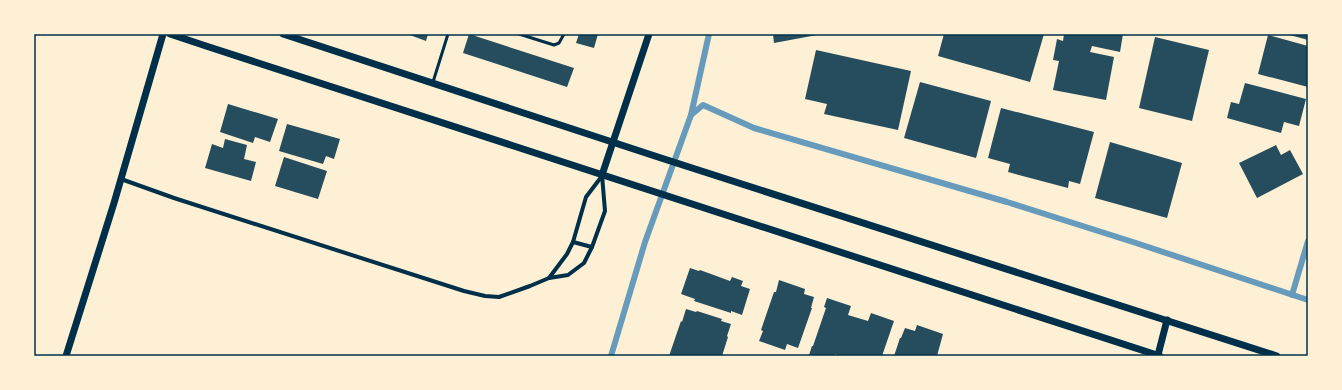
<svg xmlns="http://www.w3.org/2000/svg" width="1342" height="390" font-family="Rubik,sans-serif">
	<style>
		.lines { fill: none; stroke-linecap: round; stroke-linejoin: round }
		.stream { stroke: #669bbc; stroke-width: 6 }
		.building { fill: #264d5e }
		.service { stroke: #003049; stroke-width: 3 }
		.minor { stroke: #003049; stroke-width: 4 }
		.tertiary { stroke: #003049; stroke-width: 7 }
		.neatline { fill: none; stroke: #003049; stroke-width: 1.5 }
	</style>
	<rect width="100%" height="100%" fill="#fdf0d5"/>
	<g class="lines">
		<g class="stream">
			<polyline points="691,115 709,34"/>
			<polyline points="1292,295 1308,241"/>
			<polyline points="611,356 645,242 691,115 703,105 754,128 1007,202 1136,243 1308,300"/>
		</g>
	</g>
	<g class="building">
		<polygon points="407,34 428,34 426,41"/>
		<polygon points="469,34 574,68 567,87 463,53"/>
		<polygon points="579,34 598,34 594,48 576,43"/>
		<polygon points="773,34 817,34 817,35 774,43"/>
		<polygon points="944,34 1044,34 1030,82 938,56"/>
		<polygon points="1064,34 1123,34 1120,52 1092,46 1090,52 1114,57 1106,100 1053,90 1059,61 1053,60 1057,39 1063,41"/>
		<polygon points="1286,34 1308,34 1308,40"/>
		<polygon points="1268,35 1308,46 1308,87 1258,74"/>
		<polygon points="1155,37 1209,50 1192,121 1139,108"/>
		<polygon points="816,50 911,71 898,130 824,114 827,104 805,99"/>
		<polygon points="920,82 991,101 976,158 904,138"/>
		<polygon points="1245,83 1306,99 1299,126 1284,122 1281,133 1227,118 1231,102 1239,104"/>
		<polygon points="228,104 278,119 270,142 255,137 253,143 220,132"/>
		<polygon points="1001,108 1094,132 1080,184 1069,181 1068,188 1008,172 1010,164 988,158"/>
		<polygon points="287,124 340,139 334,159 326,156 323,164 279,151"/>
		<polygon points="225,139 247,145 244,159 256,162 251,181 205,168 212,144 223,148"/>
		<polygon points="1110,142 1182,163 1167,218 1095,198"/>
		<polygon points="1276,145 1281,155 1290,150 1303,174 1257,198 1239,163"/>
		<polygon points="284,157 327,171 318,199 275,186"/>
		<polygon points="690,268 699,271 700,270 730,281 732,277 743,281 741,286 750,289 742,315 731,311 731,313 694,301 695,299 681,294"/>
		<polygon points="779,280 805,289 804,294 814,297 811,308 812,308 798,348 787,344 785,350 759,341 763,331 761,330 774,292 776,292"/>
		<polygon points="827,298 851,306 848,315 868,321 871,313 894,321 882,356 840,356 835,354 834,356 812,356 809,355 812,346 813,346 826,308 824,307"/>
		<polygon points="686,309 696,312 697,311 722,319 721,321 731,324 727,336 728,337 722,356 669,356 681,321 682,322"/>
		<polygon points="917,325 943,334 937,356 894,356 900,338 901,338 905,328 915,331"/>
	</g>
	<g class="lines">
		<g class="service">
			<polyline points="519,34 554,45 559,43 564,34"/>
			<polyline points="433,82 448,34"/>
		</g>
		<g class="minor">
			<polyline points="121,179 174,198 464,291 485,296 499,297 530,286 549,278 568,275 584,263 592,247 605,211 602,175"/>
			<polyline points="573,242 592,247"/>
			<polyline points="549,278 567,254 573,242 586,197 602,176"/>
		</g>
		<g class="tertiary">
			<polyline points="170,34 206,46 1160,356"/>
			<polyline points="283,34 661,158 1277,356"/>
			<polyline points="602,175 649,34"/>
			<polyline points="1158,355 1167,320"/>
			<polyline points="66,356 114,203 163,34"/>
		</g>
	</g>
	<rect width="1342" height="390" fill="none" stroke="#fdf0d5" stroke-width="70"/>
	<rect x="35" y="35" width="1272" height="320" class="neatline"/>
</svg>
